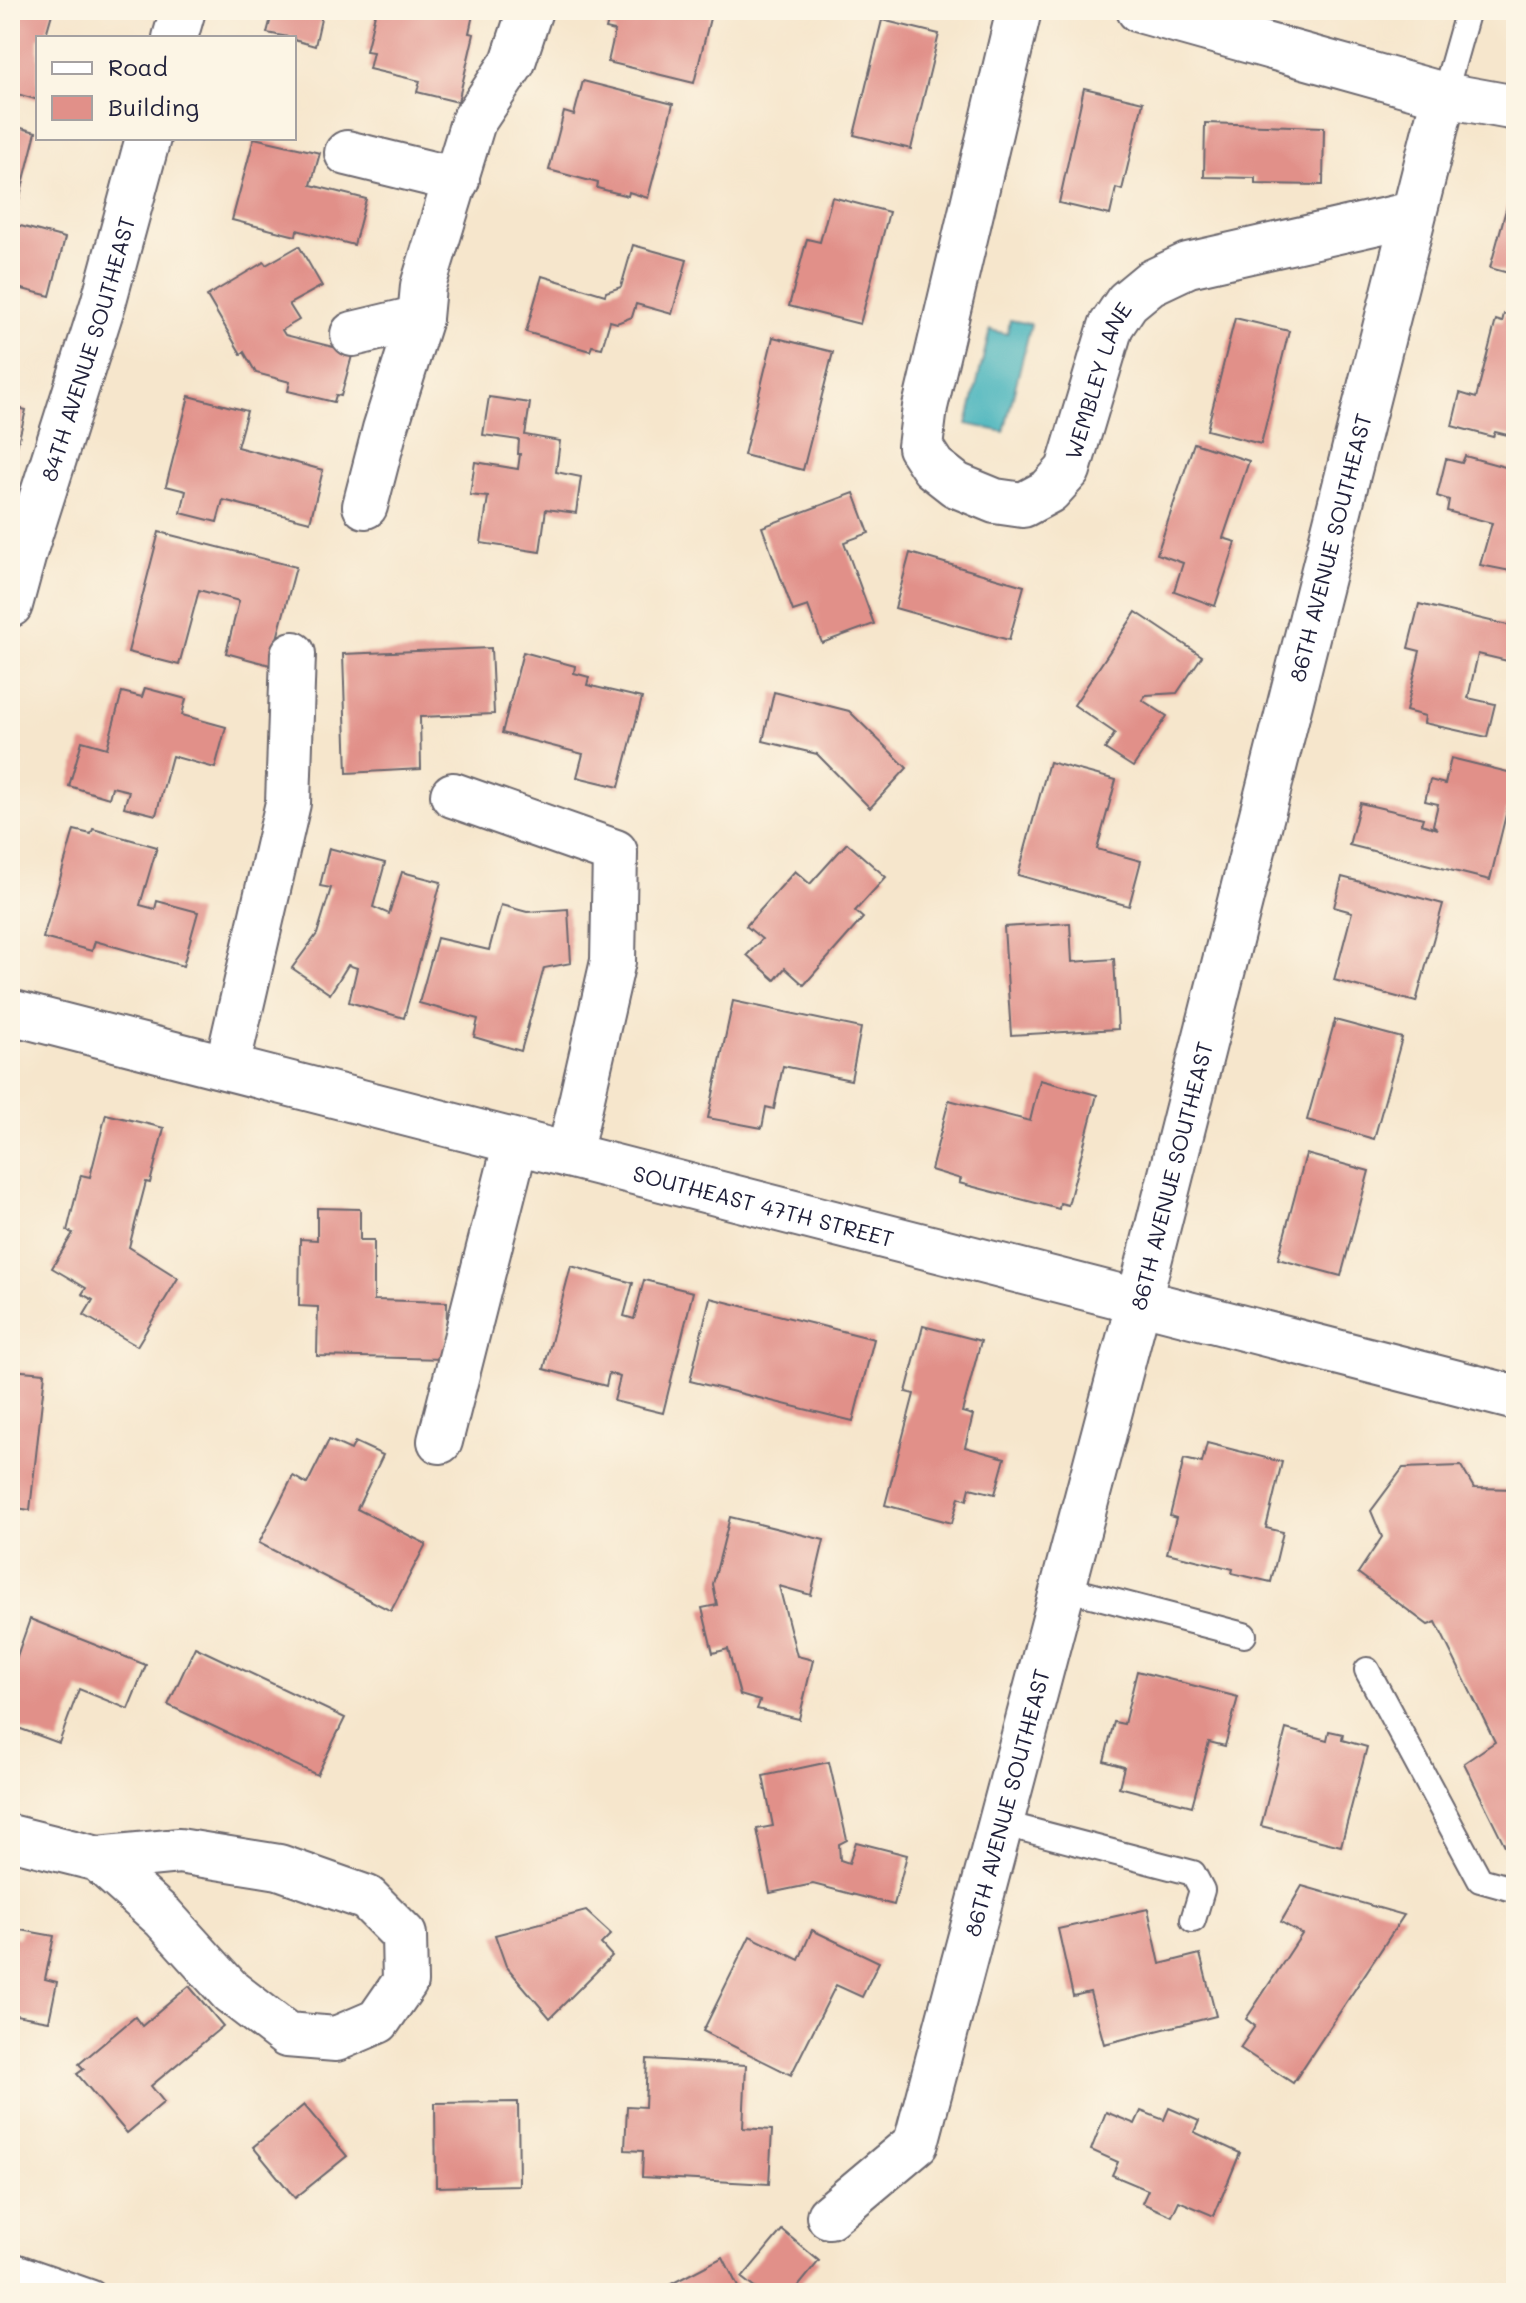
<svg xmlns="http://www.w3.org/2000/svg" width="1526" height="2303" font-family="Mali,sans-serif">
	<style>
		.water { fill: #44b3bc; stroke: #336a7c; stroke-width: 2 }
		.building { fill: #e19089 }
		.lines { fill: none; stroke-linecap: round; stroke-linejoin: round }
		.lane-casing { stroke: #6c676e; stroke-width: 28 }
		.street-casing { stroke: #6c676e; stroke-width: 48 }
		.lane { stroke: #fff; stroke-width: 24 }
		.street { stroke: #fff; stroke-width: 44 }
		.labels { text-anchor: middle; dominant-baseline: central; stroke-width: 6; stroke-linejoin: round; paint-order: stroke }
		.street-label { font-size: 22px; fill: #22223b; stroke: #fcf5e5 }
	</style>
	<rect width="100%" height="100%" fill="#fcf5e5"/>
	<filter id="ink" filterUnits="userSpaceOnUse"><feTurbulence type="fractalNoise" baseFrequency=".0125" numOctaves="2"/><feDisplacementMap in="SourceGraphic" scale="16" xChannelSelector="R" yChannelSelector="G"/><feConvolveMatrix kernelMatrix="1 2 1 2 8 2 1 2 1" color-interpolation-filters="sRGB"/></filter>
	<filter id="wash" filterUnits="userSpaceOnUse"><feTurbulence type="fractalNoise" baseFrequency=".006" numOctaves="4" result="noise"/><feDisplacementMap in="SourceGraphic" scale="32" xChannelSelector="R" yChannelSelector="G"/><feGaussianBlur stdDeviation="1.8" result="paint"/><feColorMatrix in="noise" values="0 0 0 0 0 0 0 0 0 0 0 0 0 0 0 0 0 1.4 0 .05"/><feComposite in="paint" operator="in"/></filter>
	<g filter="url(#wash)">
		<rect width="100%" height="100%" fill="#f6e6cc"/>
		<polygon class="water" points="1010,320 1031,324 1004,432 967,424 990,330 1007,334"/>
		<g id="blocks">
			<g class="building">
				<polygon points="10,10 53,10 45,38 38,38 38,100 10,92"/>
				<polygon points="273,10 323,10 315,46 294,40 294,38 267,33"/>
				<polygon points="376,10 474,10 469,33 474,34 458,102 417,92 420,81 369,69 373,52 366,51"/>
				<polygon points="611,10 712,10 694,83 608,62 615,31 606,29"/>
				<polygon points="882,20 939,34 911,149 854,135"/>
				<polygon points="583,81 673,104 648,198 629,192 628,196 597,188 598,183 549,170 564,112 574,115"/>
				<polygon points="1084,88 1143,102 1122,190 1116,188 1110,215 1059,203"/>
				<polygon points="1205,123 1324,127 1323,185 1255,184 1255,178 1204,177"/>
				<polygon points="10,125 36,132 13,224 65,238 50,296 10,286"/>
				<polygon points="254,138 320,153 311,185 366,199 354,245 297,230 296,236 232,220"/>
				<polygon points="1510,195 1516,196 1516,275 1490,268"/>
				<polygon points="832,197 889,212 860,324 789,306 807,239 820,242"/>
				<polygon points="633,245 687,260 672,314 636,304 632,317 617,323 610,321 602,348 592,346 590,351 526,332 542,276 605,295 606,292 621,287"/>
				<polygon points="299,246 322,286 289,304 299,320 282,330 285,335 353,352 341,396 336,395 334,402 288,391 290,382 256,373 244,352 241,354 207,296 264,262 266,265"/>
				<polygon points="1504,314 1516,317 1516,437 1495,432 1493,437 1452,426 1460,393 1476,398 1496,320 1502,322"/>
				<polygon points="1235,318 1289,331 1261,444 1207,430"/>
				<polygon points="773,337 833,352 803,470 744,455"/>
				<polygon points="189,396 247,411 237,447 323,470 310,522 223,500 217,522 181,513 186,491 166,486"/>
				<polygon points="489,397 530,403 525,435 560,441 556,472 581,477 576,513 546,509 540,552 481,543 488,497 470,495 475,462 518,469 520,454 518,454 519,440 483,435"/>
				<polygon points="10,406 26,410 13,463 10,463"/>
				<polygon points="1194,443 1249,461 1223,538 1236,542 1215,606 1174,591 1183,563 1157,554"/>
				<polygon points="1465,456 1516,470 1516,572 1480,565 1492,523 1447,511 1449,500 1437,496 1446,459 1462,463"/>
				<polygon points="854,493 869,533 844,542 874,624 822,643 808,606 793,611 762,527"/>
				<polygon points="159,532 296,567 270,665 226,653 239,601 199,590 179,665 128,652"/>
				<polygon points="910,553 1024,586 1009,640 895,608"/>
				<polygon points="1419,604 1516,627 1516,663 1478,654 1468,698 1495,704 1487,737 1424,723 1425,716 1406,711 1420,651 1408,648"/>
				<polygon points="1136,612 1202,656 1177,693 1146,695 1142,700 1167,716 1133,767 1105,749 1115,733 1074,705"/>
				<polygon points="491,648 494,714 420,717 421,769 347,773 343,654"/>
				<polygon points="523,652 575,666 574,673 589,677 587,685 642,698 619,787 577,777 583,754 502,733"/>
				<polygon points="145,688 186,699 182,715 226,727 215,768 172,756 156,815 124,807 129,791 112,787 109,798 69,786 82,741 107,748 122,692 142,697"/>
				<polygon points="774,692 849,711 907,768 870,808 817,754 763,741"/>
				<polygon points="1451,758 1516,774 1490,880 1349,845 1360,803 1423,818 1421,824 1438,829 1433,825 1438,804 1425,801 1430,780 1445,784"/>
				<polygon points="1049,762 1116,780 1097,849 1141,861 1129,906 1018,875"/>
				<polygon points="93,829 157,847 140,905 155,909 157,901 198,912 183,966 95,941 92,951 43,938 74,830 91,834"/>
				<polygon points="847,843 886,877 855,911 863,918 804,985 785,968 775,980 747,955 762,939 746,926 795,871 810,884"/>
				<polygon points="329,848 385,863 373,907 389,914 402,872 441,882 404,1018 349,1002 357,968 348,965 330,994 292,968 317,934 331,888 320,886"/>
				<polygon points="1342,877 1443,904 1416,1002 1334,980 1352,912 1334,907"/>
				<polygon points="501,905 527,912 568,909 571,963 544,968 521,1051 474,1037 478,1019 419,1003 437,938 489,950"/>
				<polygon points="1070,923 1072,962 1114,959 1118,1029 1011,1035 1004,927"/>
				<polygon points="733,1001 861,1028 851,1080 783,1066 774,1109 766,1107 762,1128 708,1118"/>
				<polygon points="1335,1020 1402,1038 1374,1139 1307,1120"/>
				<polygon points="1040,1080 1097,1095 1068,1205 1060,1203 1059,1209 959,1183 961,1179 931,1170 949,1100 1030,1121"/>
				<polygon points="106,1114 164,1128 150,1183 146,1182 129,1247 178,1278 137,1346 84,1315 93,1300 82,1294 86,1288 52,1268 73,1233 67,1231 81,1175 90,1177"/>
				<polygon points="1306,1154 1369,1171 1341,1276 1278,1259"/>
				<polygon points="317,1208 360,1209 360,1240 374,1240 374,1300 447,1302 446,1359 317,1356 318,1307 299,1306 300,1239 317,1240"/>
				<polygon points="571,1266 633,1283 624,1316 634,1319 644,1280 693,1292 663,1413 614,1401 620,1377 609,1373 606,1386 544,1369"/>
				<polygon points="710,1298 874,1339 853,1421 690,1381"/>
				<polygon points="923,1326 981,1341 962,1412 973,1415 965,1447 1005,1458 995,1494 970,1488 967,1500 959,1497 952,1523 885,1505 914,1394 906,1392"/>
				<polygon points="10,1370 45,1373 30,1510 10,1507"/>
				<polygon points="329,1440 351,1450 355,1442 383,1455 357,1509 426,1544 391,1611 259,1543 293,1476 307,1484"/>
				<polygon points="1207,1443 1282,1462 1266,1528 1283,1532 1271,1582 1232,1573 1233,1569 1167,1553 1176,1518 1170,1516 1184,1459 1202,1463"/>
				<polygon points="1461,1466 1474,1488 1516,1489 1516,1848 1508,1852 1464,1763 1495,1742 1436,1622 1428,1625 1358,1573 1382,1537 1371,1511 1403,1468"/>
				<polygon points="730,1517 824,1540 811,1595 779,1586 797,1656 813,1660 799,1719 757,1709 760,1701 740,1695 728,1649 713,1653 702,1608 717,1605 713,1584"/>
				<polygon points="30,1619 146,1665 128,1709 79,1689 59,1743 10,1725 10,1676"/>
				<polygon points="195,1647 345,1718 317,1775 168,1705"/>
				<polygon points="1137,1671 1238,1697 1225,1746 1209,1742 1192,1806 1119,1787 1124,1767 1104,1761 1114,1722 1124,1724"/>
				<polygon points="1286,1729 1327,1740 1329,1731 1343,1734 1342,1740 1367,1747 1341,1846 1261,1826"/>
				<polygon points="829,1762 847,1840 839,1844 840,1860 849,1863 856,1842 907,1855 894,1905 813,1884 770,1893 757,1829 773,1826 763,1776"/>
				<polygon points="1302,1886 1404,1915 1293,2083 1240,2048 1255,2026 1246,2019 1302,1934 1281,1922"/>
				<polygon points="1148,1909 1160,1964 1200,1954 1216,2016 1104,2044 1090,1992 1073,1996 1058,1929"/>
				<polygon points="586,1911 611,1934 601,1944 612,1956 550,2018 506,1966 495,1935"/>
				<polygon points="21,1930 54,1936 45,1979 57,1982 49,2021 10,2014 10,1936 19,1938"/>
				<polygon points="812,1930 879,1962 862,1997 836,1985 791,2075 703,2031 750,1936 799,1960"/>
				<polygon points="189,1986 223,2026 151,2086 164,2102 127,2133 77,2074 84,2069 79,2064 135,2017 142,2026"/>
				<polygon points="647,2059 746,2065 743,2128 772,2130 769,2184 642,2177 643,2151 625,2150 627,2106 645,2107"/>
				<polygon points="518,2102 519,2185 436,2187 435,2103"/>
				<polygon points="304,2105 347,2156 295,2198 253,2147"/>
				<polygon points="1169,2108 1199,2121 1194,2132 1240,2153 1214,2216 1179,2201 1172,2216 1142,2203 1148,2190 1112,2175 1118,2162 1091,2150 1106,2112 1135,2124 1141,2111 1164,2120"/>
				<polygon points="782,2230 819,2261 793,2293 761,2293 742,2278"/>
				<polygon points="723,2257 741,2293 654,2293"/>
			</g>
		</g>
	</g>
	<g filter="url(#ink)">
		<use href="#blocks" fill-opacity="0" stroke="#6c676e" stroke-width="2"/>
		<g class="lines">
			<g class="lane-casing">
				<g id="lane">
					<polyline points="1444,95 1468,10"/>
					<polyline points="1064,1588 1244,1635"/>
					<polyline points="1367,1670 1480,1880 1516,1890"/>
					<polyline points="1001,1823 1193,1873 1202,1890 1193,1920"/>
					<polyline points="10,2264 93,2293"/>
				</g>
			</g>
			<g class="street-casing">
				<g id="street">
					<path id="s1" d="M 1019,10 L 925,407 L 920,447 L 933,467 L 956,485 L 995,501 L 1023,505 L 1049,491 L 1068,470 L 1111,326 L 1127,302 L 1150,283 L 1188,265 L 1413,214"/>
					<polyline points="1139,10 1444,95 1516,108"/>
					<polyline points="175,38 183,10"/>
					<polyline points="347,153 457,180"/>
					<polyline points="353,334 420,318"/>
					<polyline points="365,506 385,429 420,318 423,286 473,122 513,62 530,10"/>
					<path id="s2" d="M 10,605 L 25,550 L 103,304 L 148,138"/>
					<polyline points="453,795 615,852 613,961 569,1155"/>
					<path id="s3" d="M 10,1012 L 1516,1398"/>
					<polyline points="227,1067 288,803 293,654"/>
					<polyline points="440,1441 516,1142"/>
					<polyline points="10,1837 98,1859 179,1851 279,1867 367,1898 404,1935 405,1982 378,2021 336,2039 287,2035 231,1992 163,1917 98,1859"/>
					<path id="s4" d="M 829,2216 L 916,2143 L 1139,1301 L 1444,95"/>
				</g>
			</g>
			<use href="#lane" class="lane"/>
			<use href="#street" class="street"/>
		</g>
	</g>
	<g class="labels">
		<g class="street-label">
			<text stroke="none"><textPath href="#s2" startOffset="268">84TH AVENUE SOUTHEAST</textPath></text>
			<text stroke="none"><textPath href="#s1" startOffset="724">WEMBLEY LANE</textPath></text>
			<text stroke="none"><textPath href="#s4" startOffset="1762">86TH AVENUE SOUTHEAST</textPath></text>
			<text stroke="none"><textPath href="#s4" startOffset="1114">86TH AVENUE SOUTHEAST</textPath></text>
			<text stroke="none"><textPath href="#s3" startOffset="778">SOUTHEAST 47TH STREET</textPath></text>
			<text stroke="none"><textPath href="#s4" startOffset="466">86TH AVENUE SOUTHEAST</textPath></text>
		</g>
	</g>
	<rect width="1526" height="2303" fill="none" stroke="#fcf5e5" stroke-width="40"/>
	<rect x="36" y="36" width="260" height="104" fill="#fcf5e5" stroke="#a5a1a1" stroke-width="2"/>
	<rect x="52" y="62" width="40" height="12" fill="#ffffff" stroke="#a5a1a1" stroke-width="2"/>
	<text x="108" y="76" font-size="24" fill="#22223b">Road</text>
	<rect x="52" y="96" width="40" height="24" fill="#e19089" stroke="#a5a1a1" stroke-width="2"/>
	<text x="108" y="116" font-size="24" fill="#22223b">Building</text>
</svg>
